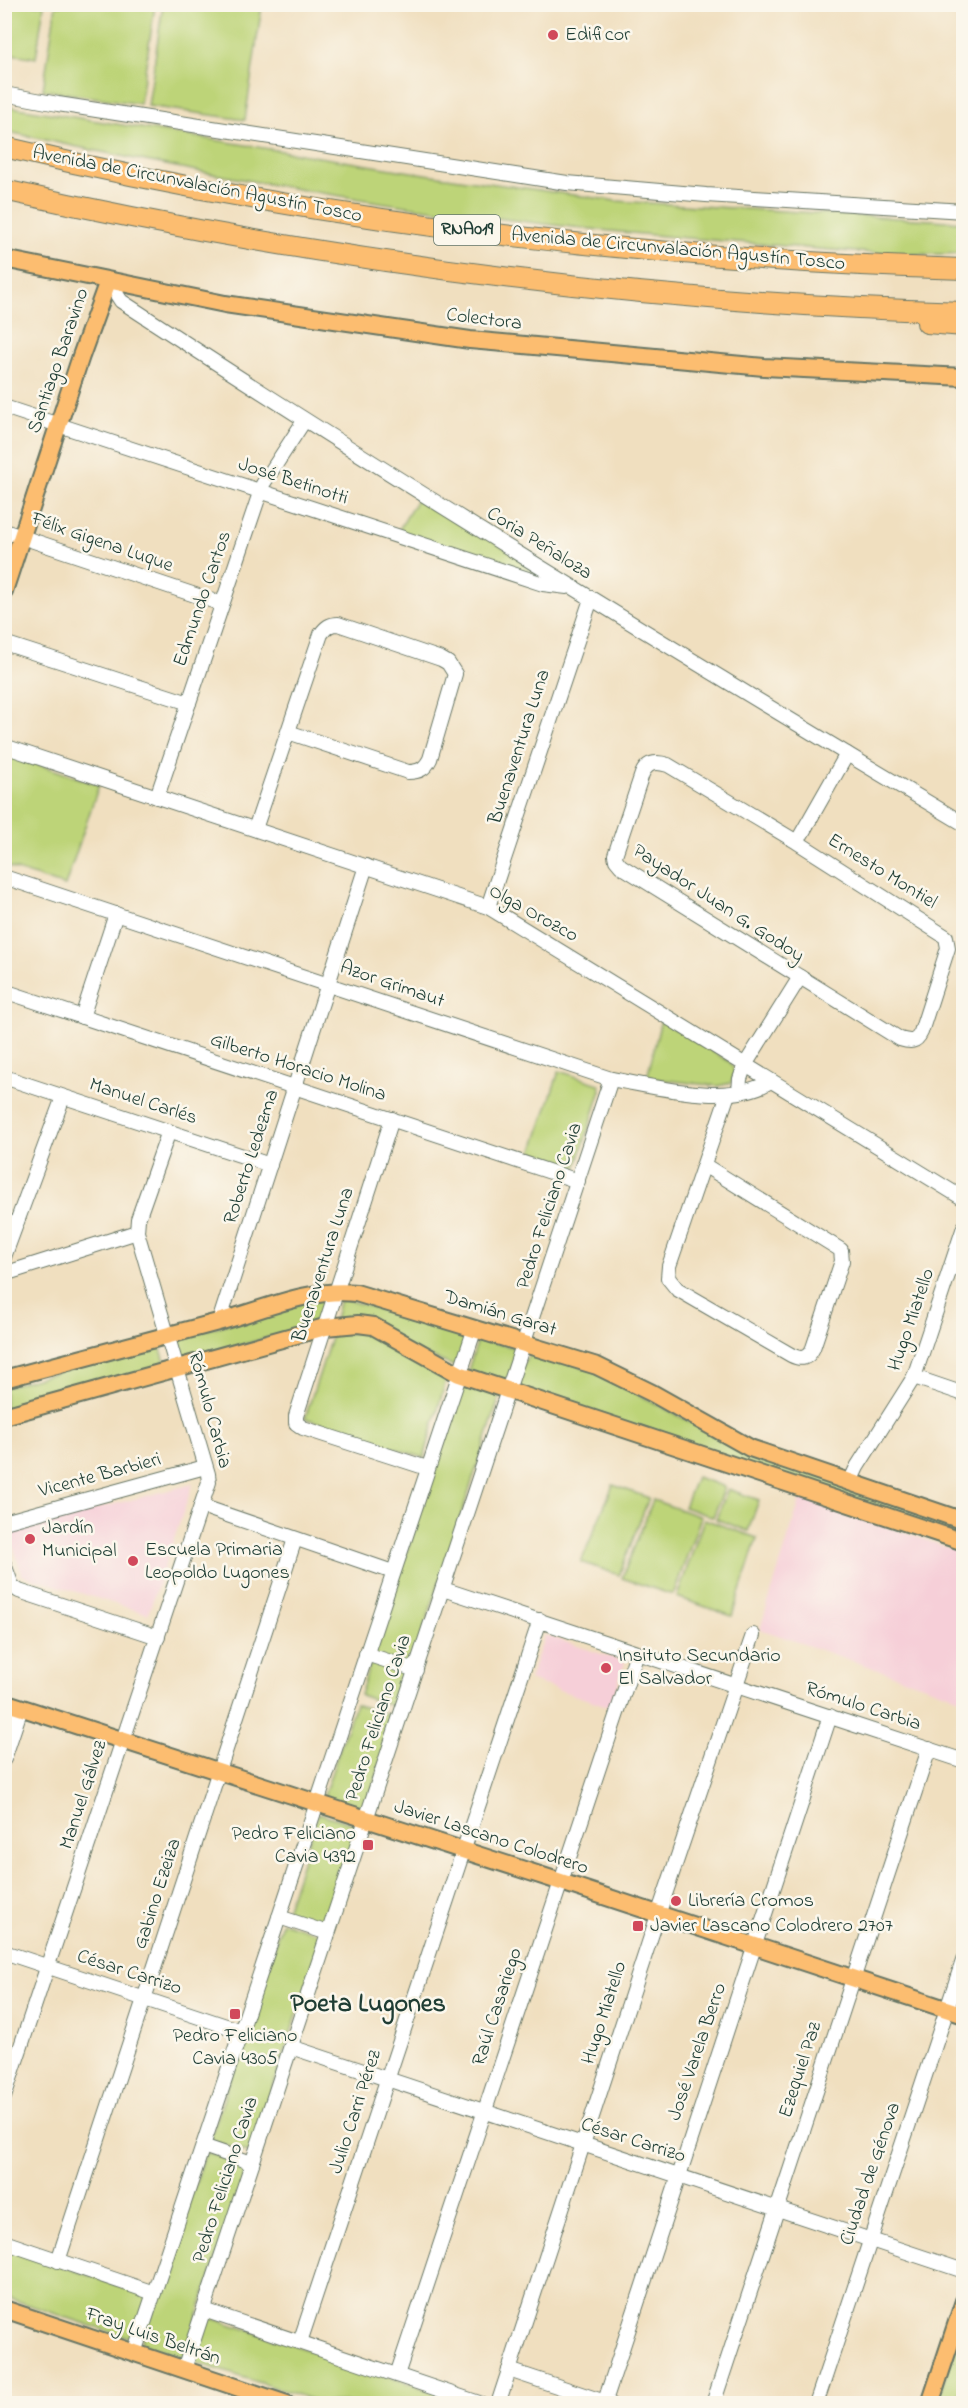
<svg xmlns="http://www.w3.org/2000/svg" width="968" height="2408" font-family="'Indie Flower',sans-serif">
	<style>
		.built { fill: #f6cfd8 }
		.green { fill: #bdd478; stroke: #6e8856; stroke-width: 1.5 }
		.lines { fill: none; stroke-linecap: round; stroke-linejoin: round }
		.minor-casing { stroke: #687665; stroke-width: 16 }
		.major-casing { stroke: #687665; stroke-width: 20 }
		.highway-casing { stroke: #687665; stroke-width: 22 }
		.minor { stroke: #fff; stroke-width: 14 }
		.major { stroke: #fcbd6f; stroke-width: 16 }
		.highway { stroke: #fcbd6f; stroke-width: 20 }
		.poi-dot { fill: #d1495b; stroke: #fbf7ec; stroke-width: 2 }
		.labels { text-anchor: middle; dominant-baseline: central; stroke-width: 5; stroke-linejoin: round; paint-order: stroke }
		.shield { fill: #fbf7ec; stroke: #61756b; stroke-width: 1.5 }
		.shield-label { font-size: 18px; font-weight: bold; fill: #1f3d34 }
		.poi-label { font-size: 20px; fill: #1f3d34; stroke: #fbf7ec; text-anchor: start }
		.street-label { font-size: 20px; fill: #1f3d34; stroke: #fbf7ec }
		.district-label { font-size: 26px; font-weight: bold; fill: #1f3d34; stroke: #fbf7ec }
	</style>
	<rect width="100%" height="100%" fill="#fbf7ec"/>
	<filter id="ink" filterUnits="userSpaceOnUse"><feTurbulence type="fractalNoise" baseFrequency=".0167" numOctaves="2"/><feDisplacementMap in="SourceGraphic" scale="12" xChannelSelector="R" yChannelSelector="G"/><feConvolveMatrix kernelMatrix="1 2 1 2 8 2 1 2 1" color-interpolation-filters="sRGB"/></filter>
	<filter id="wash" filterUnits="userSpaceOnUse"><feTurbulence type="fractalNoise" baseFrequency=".008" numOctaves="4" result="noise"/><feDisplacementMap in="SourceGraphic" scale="24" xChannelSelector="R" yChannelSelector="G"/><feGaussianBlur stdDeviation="1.35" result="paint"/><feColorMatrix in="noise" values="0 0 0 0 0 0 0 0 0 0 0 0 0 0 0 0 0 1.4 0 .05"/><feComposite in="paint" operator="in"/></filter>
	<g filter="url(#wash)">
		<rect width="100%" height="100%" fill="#f0dfbf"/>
		<g class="built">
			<polygon points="193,1484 148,1614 22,1575 9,1531"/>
			<polygon points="801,1497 963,1553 963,1699 760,1629"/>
			<polygon points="545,1635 625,1662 610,1707 529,1680"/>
		</g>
		<g class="green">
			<polygon points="5,4 44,5 36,58 5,53"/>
			<polygon points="56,5 155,5 140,104 43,90"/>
			<polygon points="163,5 262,5 245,120 148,106"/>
			<path d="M 5,106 L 411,172 L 616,201 L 963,222 L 963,253 C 886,258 803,247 725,241 C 483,223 242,185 5,131 Z"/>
			<polygon points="419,496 557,580 397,533"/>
			<polygon points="5,753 99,785 65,886 5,866"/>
			<polygon points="661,1020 730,1062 735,1072 731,1083 718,1086 647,1078"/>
			<polygon points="559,1071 599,1084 601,1090 576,1168 570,1172 530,1159"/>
			<polygon points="324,1297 327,1303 321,1318 314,1325 183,1361 177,1338"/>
			<polygon points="340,1298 467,1335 459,1360 454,1366 335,1320"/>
			<polygon points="366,1331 446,1380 424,1458 305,1418 332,1335"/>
			<polygon points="478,1340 513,1347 517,1352 509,1377 501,1384 472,1375 469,1367"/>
			<polygon points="159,1343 166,1365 5,1410 5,1387"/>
			<path d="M 532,1352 L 593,1370 L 709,1432 L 963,1526 L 963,1539 L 522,1391 C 517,1377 522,1362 532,1352 Z"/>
			<polygon points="462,1384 500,1396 398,1708 360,1695"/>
			<polygon points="696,1477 725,1487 713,1517 684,1507"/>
			<polygon points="613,1485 649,1498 619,1575 581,1562"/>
			<polygon points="728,1489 759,1500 748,1531 716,1519"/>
			<polygon points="653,1500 701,1517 673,1595 622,1578"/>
			<polygon points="704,1519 757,1538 732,1616 677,1597"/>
			<polygon points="355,1704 396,1717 365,1811 323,1798"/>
			<polygon points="318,1813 360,1826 325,1928 285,1914"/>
			<polygon points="282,1922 323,1935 251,2154 210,2140"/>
			<polygon points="206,2152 247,2166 184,2357 141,2343"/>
			<polygon points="5,2247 148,2295 134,2340 5,2297"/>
			<polygon points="206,2316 468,2403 323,2403 192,2361"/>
			<polygon points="963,2325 963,2382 956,2403 937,2404"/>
		</g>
	</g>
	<g filter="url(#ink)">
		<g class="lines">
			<g class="minor-casing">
				<g id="minor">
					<polyline points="4,94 58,104 567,183 706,195 964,211"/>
					<path d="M 108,281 L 121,301 C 397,482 679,654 964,824"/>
					<polyline points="4,407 543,584 567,587"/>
					<polyline points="4,531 222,604"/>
					<polyline points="4,643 189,703"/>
					<polyline points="4,746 488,907 964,1199"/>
					<polyline points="157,797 263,484 304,421"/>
					<path d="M 255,829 L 321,634 C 326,627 330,624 338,624 L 441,659 L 448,663 L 455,674 L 430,759 C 425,769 419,772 408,772 L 288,732"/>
					<path d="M 797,842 L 668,765 C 656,761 647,762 642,774 L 615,855 L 616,860 L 621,866 L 900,1039 C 910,1042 916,1043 921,1032 L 948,948 L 946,937 L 797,842 L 847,754"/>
					<path d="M 4,877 L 611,1079 C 658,1087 729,1107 771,1081"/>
					<polyline points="488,907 591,599"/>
					<polyline points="4,991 578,1181"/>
					<polyline points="82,1017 116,914"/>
					<polyline points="4,1077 270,1165"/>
					<polyline points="739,1092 740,1079 745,1065 800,977"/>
					<polyline points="392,1119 296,1416 296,1423 303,1428 427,1468"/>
					<polyline points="169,1131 138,1219 137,1232 208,1474 209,1482 201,1506 393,1572"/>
					<path d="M 704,1165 L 841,1250 L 842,1261 L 813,1348 C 808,1359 801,1360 791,1355 L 677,1289 L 668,1278 L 669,1266 L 728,1094"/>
					<polyline points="4,1257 63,1097"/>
					<polyline points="4,1274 137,1232"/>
					<polyline points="219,1322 366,866"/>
					<polyline points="914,1377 964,1394"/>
					<polyline points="850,1482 857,1467 914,1377 964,1227"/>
					<polyline points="4,1522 205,1467"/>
					<polyline points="4,1564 12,1586 19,1591 158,1637"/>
					<polyline points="443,1589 964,1761"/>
					<polyline points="366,1654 416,1670"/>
					<polyline points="4,1759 21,1708"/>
					<polyline points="279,1917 328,1933"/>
					<polyline points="4,1952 241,2031"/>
					<polyline points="291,2047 964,2271"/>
					<polyline points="4,2097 201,1506"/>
					<polyline points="203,2146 252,2163"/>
					<polyline points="4,2242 154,2293"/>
					<polyline points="58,2261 295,1539"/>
					<polyline points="204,2310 482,2404"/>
					<polyline points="300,2342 540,1620"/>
					<polyline points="134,2353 475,1328"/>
					<polyline points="184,2369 611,1079"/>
					<polyline points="509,2370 611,2404"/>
					<polyline points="397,2375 637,1653"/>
					<polyline points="605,2401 830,1716"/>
					<polyline points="498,2404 658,1915 753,1635"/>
					<polyline points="713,2404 929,1749"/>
					<polyline points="816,2404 964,1958"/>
				</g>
			</g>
			<g class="major-casing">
				<g id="major">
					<polyline points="4,259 225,304 470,340 764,367 964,377"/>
					<polyline points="4,591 81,356 108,281"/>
					<path d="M 4,1379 C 75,1360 146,1341 218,1322 C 263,1310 308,1288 356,1293 L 597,1366 L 652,1393 L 750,1448 L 964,1521"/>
					<polyline points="4,1416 325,1327 358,1324 373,1326 459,1374 964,1542"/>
					<polyline points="4,1702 552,1879 964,2015"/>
					<polyline points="4,2309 287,2404"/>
					<polyline points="930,2404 964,2301"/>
				</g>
			</g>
			<g class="highway-casing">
				<g id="highway">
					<path d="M 4,147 C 319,222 641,259 964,269"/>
					<path d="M 4,190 C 320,261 641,303 964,312"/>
					<polyline points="927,323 964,326"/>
				</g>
			</g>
			<use href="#minor" class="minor"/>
			<use href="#major" class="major"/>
			<use href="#highway" class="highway"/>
		</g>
	</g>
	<g class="poi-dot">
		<circle cx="553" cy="35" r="6"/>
		<circle cx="30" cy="1539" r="6"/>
		<circle cx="133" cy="1561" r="6"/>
		<circle cx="606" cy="1668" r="6"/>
		<rect x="362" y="1839" width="12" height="12" rx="3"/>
		<circle cx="676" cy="1901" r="6"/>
		<rect x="632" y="1920" width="12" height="12" rx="3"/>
		<rect x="229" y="2008" width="12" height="12" rx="3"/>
	</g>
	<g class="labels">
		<rect class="shield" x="434" y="215" width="66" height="30" rx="4.5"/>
		<g class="shield-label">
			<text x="467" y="230">RNA019</text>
		</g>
		<g class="poi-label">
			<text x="565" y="35">Edificor</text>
			<text x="42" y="1528">Jardín<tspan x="42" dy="23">Municipal</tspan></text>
			<text x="145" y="1550">Escuela Primaria<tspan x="145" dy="23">Leopoldo Lugones</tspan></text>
			<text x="618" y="1656">Insituto Secundario<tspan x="618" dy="23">El Salvador</tspan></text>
			<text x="356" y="1834" text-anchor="end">Pedro Feliciano<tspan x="356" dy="23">Cavia 4392</tspan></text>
			<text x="688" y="1901">Librería Cromos</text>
			<text x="650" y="1926">Javier Lascano Colodrero 2707</text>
			<text x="235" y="2036" text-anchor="middle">Pedro Feliciano<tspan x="235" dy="23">Cavia 4305</tspan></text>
		</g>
		<g class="street-label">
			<text transform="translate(197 185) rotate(11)">Avenida de Circunvalación Agustín Tosco</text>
			<text transform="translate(678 250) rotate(5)">Avenida de Circunvalación Agustín Tosco</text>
			<text transform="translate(484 320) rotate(7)">Colectora</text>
			<text transform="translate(59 361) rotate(-71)">Santiago Baravino</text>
			<text transform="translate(293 482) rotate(18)">José Betinotti</text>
			<text transform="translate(102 543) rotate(19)">Félix Gigena Luque</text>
			<text transform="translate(539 544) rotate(32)">Coria Peñaloza</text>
			<text transform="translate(203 599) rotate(-71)">Edmundo Cartos</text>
			<text transform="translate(520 747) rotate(-72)">Buenaventura Luna</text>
			<text transform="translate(882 872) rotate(32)">Ernesto Montiel</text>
			<text transform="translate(718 904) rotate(33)">Payador Juan G. Godoy</text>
			<text transform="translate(533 914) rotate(29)">Olga Orozco</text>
			<text transform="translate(392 985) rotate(19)">Azor Grimaut</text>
			<text transform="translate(298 1068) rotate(18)">Gilberto Horacio Molina</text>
			<text transform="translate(143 1102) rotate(18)">Manuel Carlés</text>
			<text transform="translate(252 1157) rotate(-72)">Roberto Ledezma</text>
			<text transform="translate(550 1206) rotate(-72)">Pedro Feliciano Cavia</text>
			<text transform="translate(324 1265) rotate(-72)">Buenaventura Luna</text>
			<text transform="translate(500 1314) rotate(17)">Damián Garat</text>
			<text transform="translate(912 1320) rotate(-71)">Hugo Miatello</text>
			<text transform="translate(209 1410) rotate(75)">Rómulo Carbia</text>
			<text transform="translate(100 1476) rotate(-15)">Vicente Barbieri</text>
			<text transform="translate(863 1707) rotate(18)">Rómulo Carbia</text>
			<text transform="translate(379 1718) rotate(-72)">Pedro Feliciano Cavia</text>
			<text transform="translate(84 1795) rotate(-72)">Manuel Gálvez</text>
			<text transform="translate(491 1838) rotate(18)">Javier Lascano Colodrero</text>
			<text transform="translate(158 1894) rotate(-72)">Gabino Ezeiza</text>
			<text transform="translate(129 1973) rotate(18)">César Carrizo</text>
			<text transform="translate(498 2007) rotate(-72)">Raúl Casariego</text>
			<text transform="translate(605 2013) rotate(-72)">Hugo Miatello</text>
			<text transform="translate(698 2052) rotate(-71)">José Varela Berro</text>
			<text transform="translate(801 2070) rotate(-72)">Ezequiel Paz</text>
			<text transform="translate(356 2112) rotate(-72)">Julio Carri Pérez</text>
			<text transform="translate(633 2141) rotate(18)">César Carrizo</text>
			<text transform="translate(871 2174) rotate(-71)">Ciudad de Génova</text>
			<text transform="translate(226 2180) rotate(-72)">Pedro Feliciano Cavia</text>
			<text transform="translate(153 2337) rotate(19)">Fray Luis Beltrán</text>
		</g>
		<g class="district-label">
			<text x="368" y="2005">Poeta Lugones</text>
		</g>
	</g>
	<rect width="968" height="2408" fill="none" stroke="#fbf7ec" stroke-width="24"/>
</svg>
